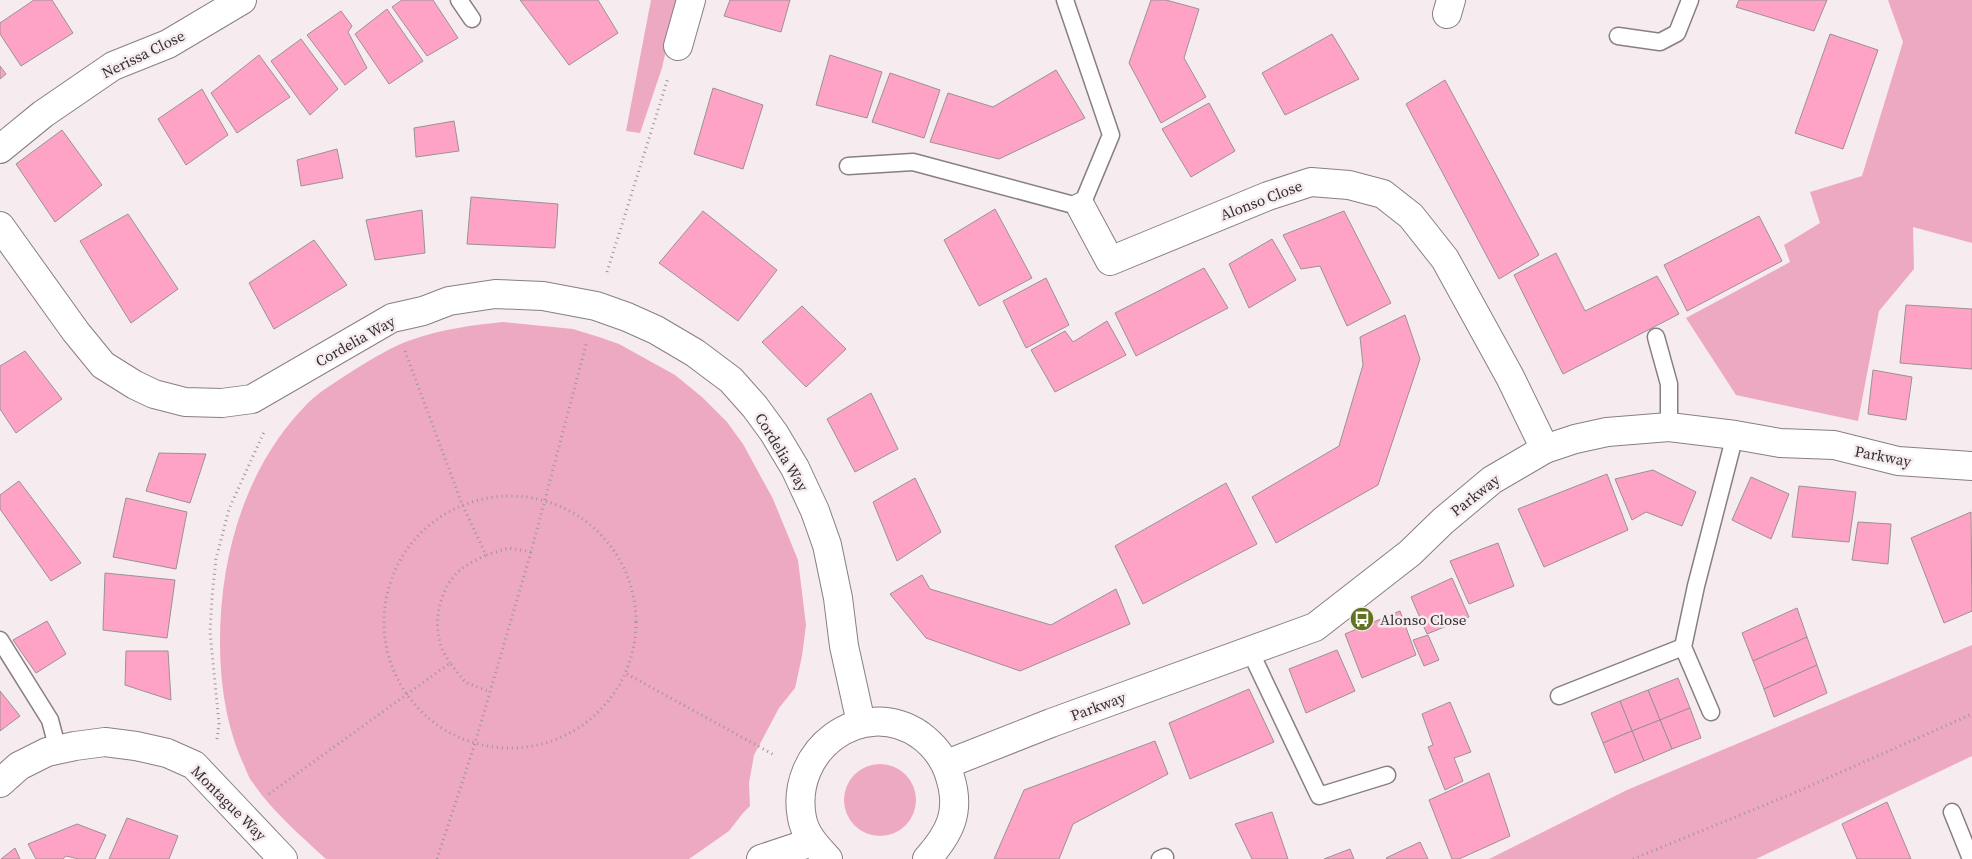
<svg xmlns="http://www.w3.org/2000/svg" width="1972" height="859" font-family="'Source Serif 4',serif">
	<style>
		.green { fill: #eda9c1 }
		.building { fill: #ffa3c6; stroke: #9b9194 }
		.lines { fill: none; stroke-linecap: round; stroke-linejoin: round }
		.service-casing { stroke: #887f82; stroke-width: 19 }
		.minor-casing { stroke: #887f82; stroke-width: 30 }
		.tertiary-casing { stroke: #887f82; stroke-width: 30 }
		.path { stroke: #9d9598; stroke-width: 3; stroke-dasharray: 1 4; stroke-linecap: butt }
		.service { stroke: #fff; stroke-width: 16 }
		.minor { stroke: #fff; stroke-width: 28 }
		.tertiary { stroke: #fff; stroke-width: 28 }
		.labels { text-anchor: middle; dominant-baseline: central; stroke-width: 5; stroke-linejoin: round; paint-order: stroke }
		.street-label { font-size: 15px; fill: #343031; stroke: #f6ebef }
		.poi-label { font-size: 15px; fill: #343031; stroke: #f6ebef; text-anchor: start }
	</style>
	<rect width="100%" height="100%" fill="#f6ebef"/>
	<g class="green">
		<polygon points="651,0 677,0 662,68 640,133 626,131"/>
		<polygon points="1888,0 1972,0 1972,243 1913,227 1914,269 1879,311 1858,421 1736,395 1686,318 1790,262 1784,245 1820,223 1810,192 1862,176 1903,42"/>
		<path d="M 503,322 L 573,329 L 602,338 L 619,344 L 675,375 L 702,397 L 727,422 L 743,444 L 773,499 L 798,560 L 806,625 L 802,656 L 795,688 L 779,708 L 754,755 L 749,783 L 750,806 L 743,813 L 729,831 L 689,859 L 326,859 C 301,836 273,812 253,783 C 248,777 246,769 243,763 C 226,725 220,683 220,641 C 220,555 246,465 308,403 C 321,390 339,380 354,370 C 374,358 392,346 414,339 C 443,329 473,325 503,322 Z"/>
		<polygon points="1972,645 1972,756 1756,859 1489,859 1627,790"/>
		<circle cx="880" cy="800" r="36"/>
	</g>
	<g class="building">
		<polygon points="34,0 52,0 73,33 21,66 0,34 0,23"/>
		<polygon points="402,0 433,0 458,38 427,56 392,7"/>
		<polygon points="520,0 598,0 618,33 569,65"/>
		<polygon points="730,0 790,0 781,32 724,16"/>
		<polygon points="1151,0 1166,0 1199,9 1184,58 1206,97 1161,123 1129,63"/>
		<polygon points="1739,0 1827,0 1814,31 1736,7"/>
		<polygon points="387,9 423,61 389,84 355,34"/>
		<polygon points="341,11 352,26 348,32 367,68 345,85 307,35"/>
		<polygon points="1332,34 1359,79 1285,115 1262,73"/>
		<polygon points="1830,34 1878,50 1843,149 1795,133"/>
		<polygon points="301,39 338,89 310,115 271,61"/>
		<polygon points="259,55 290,97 237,133 211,93"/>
		<polygon points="830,55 882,72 867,118 816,105"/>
		<polygon points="0,66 6,74 0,79"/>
		<polygon points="1056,70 1085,118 999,159 930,142 948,93 993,107"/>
		<polygon points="890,73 940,90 924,138 872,122"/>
		<polygon points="1445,80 1539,255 1499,279 1406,104"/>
		<polygon points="713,88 763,105 743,169 694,154"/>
		<polygon points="202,89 228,135 186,165 158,119"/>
		<polygon points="1209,103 1235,151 1191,177 1162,129"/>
		<polygon points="454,121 459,151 416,157 414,128"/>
		<polygon points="62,130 102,185 55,222 16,164"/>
		<polygon points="337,149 343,178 301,186 297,160"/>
		<polygon points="471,197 558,204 555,248 467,244"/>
		<polygon points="995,209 1032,278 979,306 944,240"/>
		<polygon points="422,210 425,253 375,260 366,220"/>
		<polygon points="703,211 777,270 738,321 659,263"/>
		<polygon points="1344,211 1391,303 1347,326 1320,266 1301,269 1283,235"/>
		<polygon points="128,214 178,289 131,323 80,241"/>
		<polygon points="1759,216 1782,261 1687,311 1664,265"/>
		<polygon points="1272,239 1296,280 1249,308 1229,264"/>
		<polygon points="314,240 347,285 274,329 249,283"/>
		<polygon points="1556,253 1585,311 1657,276 1679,314 1563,374 1514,275"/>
		<polygon points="1204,268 1228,308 1136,356 1115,313"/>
		<polygon points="1046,278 1069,325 1026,348 1003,301"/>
		<polygon points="1906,305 1972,309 1972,369 1900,363"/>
		<polygon points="802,306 846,349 806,387 762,342"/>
		<polygon points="1405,315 1420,359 1378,485 1276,543 1252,497 1339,446 1363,365 1360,337"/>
		<polygon points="1107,321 1126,355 1055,392 1031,350 1065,331 1073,342"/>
		<polygon points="25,351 62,399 16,433 0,409 0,366"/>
		<polygon points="1873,370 1912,377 1906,420 1868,414"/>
		<polygon points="871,393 898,449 855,472 827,419"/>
		<polygon points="159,453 206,454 190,503 146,491"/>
		<polygon points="1653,470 1696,492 1682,526 1646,512 1632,520 1615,479"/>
		<polygon points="1607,474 1628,530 1544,567 1518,509"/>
		<polygon points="1751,477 1789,494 1771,539 1732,520"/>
		<polygon points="915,478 941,532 897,561 873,502"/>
		<polygon points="19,481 81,563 51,581 0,509 0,495"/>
		<polygon points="1226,483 1257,544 1143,604 1115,546"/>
		<polygon points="1799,486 1856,492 1849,542 1792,537"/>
		<polygon points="126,498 187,512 176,569 113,557"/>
		<polygon points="1971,512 1972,611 1944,623 1911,538"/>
		<polygon points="1858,522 1891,524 1888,564 1852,560"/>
		<polygon points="1498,543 1514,586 1469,604 1450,561"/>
		<polygon points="105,573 175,580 167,638 103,630"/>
		<polygon points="922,575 930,589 1051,625 1116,589 1130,624 1020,671 926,638 890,594"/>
		<polygon points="1452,578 1469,617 1427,634 1411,597"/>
		<polygon points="1797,608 1807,637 1753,661 1742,633"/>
		<polygon points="1400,611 1416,655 1362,678 1345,634"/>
		<polygon points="47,621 66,654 36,673 13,640"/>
		<polygon points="1428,635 1439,660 1424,666 1413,640"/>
		<polygon points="1807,637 1817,665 1764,689 1753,661"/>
		<polygon points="1337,650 1355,691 1306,713 1289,669"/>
		<polygon points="126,651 168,651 171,700 125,685"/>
		<polygon points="1817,665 1827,693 1774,717 1764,689"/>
		<polygon points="1678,678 1690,708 1660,720 1648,690"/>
		<polygon points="1249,689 1274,742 1190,779 1169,723"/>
		<polygon points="1648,690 1660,720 1632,731 1620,701"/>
		<polygon points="0,691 20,716 0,731"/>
		<polygon points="1620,701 1632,731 1603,743 1591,713"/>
		<polygon points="1450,702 1471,752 1454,758 1463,781 1445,790 1428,747 1433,745 1422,714"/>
		<polygon points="1690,708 1701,738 1672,749 1660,720"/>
		<polygon points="1660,720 1672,749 1644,761 1632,731"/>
		<polygon points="1632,731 1644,761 1615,773 1603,743"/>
		<polygon points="1155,741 1168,774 1073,824 1059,859 994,859 1024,790"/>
		<polygon points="1489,773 1510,836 1459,859 1452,859 1429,800"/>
		<polygon points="1887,802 1911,859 1857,859 1842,824"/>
		<polygon points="1272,812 1288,859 1252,859 1235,824"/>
		<polygon points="127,818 178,836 169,859 109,859"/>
		<polygon points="77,824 106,835 95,859 79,859 66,856 63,859 36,859 28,844"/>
		<polygon points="1420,842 1428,859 1387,859 1386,858"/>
		<polygon points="15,848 20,859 1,859"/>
		<polygon points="1350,849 1354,859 1324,859"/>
	</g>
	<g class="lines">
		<g class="service-casing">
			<g id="service">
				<polyline points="459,0 472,19"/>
				<polyline points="1618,36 1660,42 1677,33 1690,0"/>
				<polyline points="848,166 913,162 1081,207 1111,135 1065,0"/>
				<polyline points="1656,337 1669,384 1669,427"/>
				<polyline points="0,640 50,720 58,750"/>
				<polyline points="1250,651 1319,796 1387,775"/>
				<polyline points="1559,696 1683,647"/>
				<polyline points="1711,712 1683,647 1696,586 1735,435"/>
				<polyline points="1952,812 1971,859"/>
				<polyline points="1160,859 1165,857"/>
			</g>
		</g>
		<g class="minor-casing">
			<g id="minor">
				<polyline points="1447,14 1451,0"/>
				<polyline points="678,46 691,0"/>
				<polyline points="0,149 43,114 113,66 168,44 242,0"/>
				<polyline points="1081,207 1110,261 1268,196 1311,182 1349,185 1383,194 1411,216 1445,259 1510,377 1545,449"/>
				<polyline points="0,226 76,332 103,365 135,385 154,394 185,402 222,403 252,399 392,318 423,311 449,301 495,294 543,296 596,306 627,317 656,330 695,353 731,380 755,407 774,433 795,468 815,511 827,545 838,598 844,646 861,723"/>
				<polyline points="0,783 19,766 47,752 75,746 105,742 136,746 167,753 194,765 283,859"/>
				<polyline points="761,859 812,842"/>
			</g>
		</g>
		<g class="tertiary-casing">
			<g id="tertiary">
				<polyline points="947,764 1051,723 1315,627 1410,553 1443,521 1492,480 1545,449 1575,439 1607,432 1669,427 1735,435 1780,443 1834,445 1898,461 1972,466"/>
				<path d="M 828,859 C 817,847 805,835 802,818 C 789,751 861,695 920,735 C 935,746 945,759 950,777 C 961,812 950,833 927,859"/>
			</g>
		</g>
		<g class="path">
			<polyline points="607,272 668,78"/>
			<polyline points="405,351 462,504 486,555 509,548 531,552"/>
			<circle cx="510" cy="622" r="126"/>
			<path d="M 450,663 C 447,658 443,652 441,646 C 433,623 439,591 457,573 C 465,565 476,560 486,555"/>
			<polyline points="627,674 776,756"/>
			<polyline points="217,739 219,724 210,632 212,597 216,559 229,509 264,432"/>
			<polyline points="269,794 450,663 465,682 490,692"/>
			<polyline points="437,859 475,743 531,552 587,341"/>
			<polyline points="1633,859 1794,793 1972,714"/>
		</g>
		<use href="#service" class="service"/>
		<use href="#minor" class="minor"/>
		<use href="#tertiary" class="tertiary"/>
	</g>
	<defs>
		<g id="bus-disc" transform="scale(1.25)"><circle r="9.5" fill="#617321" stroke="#f6ebef"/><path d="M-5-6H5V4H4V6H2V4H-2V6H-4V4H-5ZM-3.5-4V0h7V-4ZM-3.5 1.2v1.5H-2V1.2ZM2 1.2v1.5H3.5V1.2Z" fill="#fff"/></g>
	</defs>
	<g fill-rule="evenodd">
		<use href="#bus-disc" x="1362" y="619"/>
	</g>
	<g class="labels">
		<g class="street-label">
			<text transform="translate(143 54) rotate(-26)">Nerissa Close</text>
			<text transform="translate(1261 200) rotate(-21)">Alonso Close</text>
			<text transform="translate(355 341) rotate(-29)">Cordelia Way</text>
			<text transform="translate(782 452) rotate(59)">Cordelia Way</text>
			<text transform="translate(1883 456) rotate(11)">Parkway</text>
			<text transform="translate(1475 495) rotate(-38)">Parkway</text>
			<text transform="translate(1098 706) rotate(-20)">Parkway</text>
			<text transform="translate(229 803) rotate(45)">Montague Way</text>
		</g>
		<g class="poi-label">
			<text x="1380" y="619">Alonso Close</text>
		</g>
	</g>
</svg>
